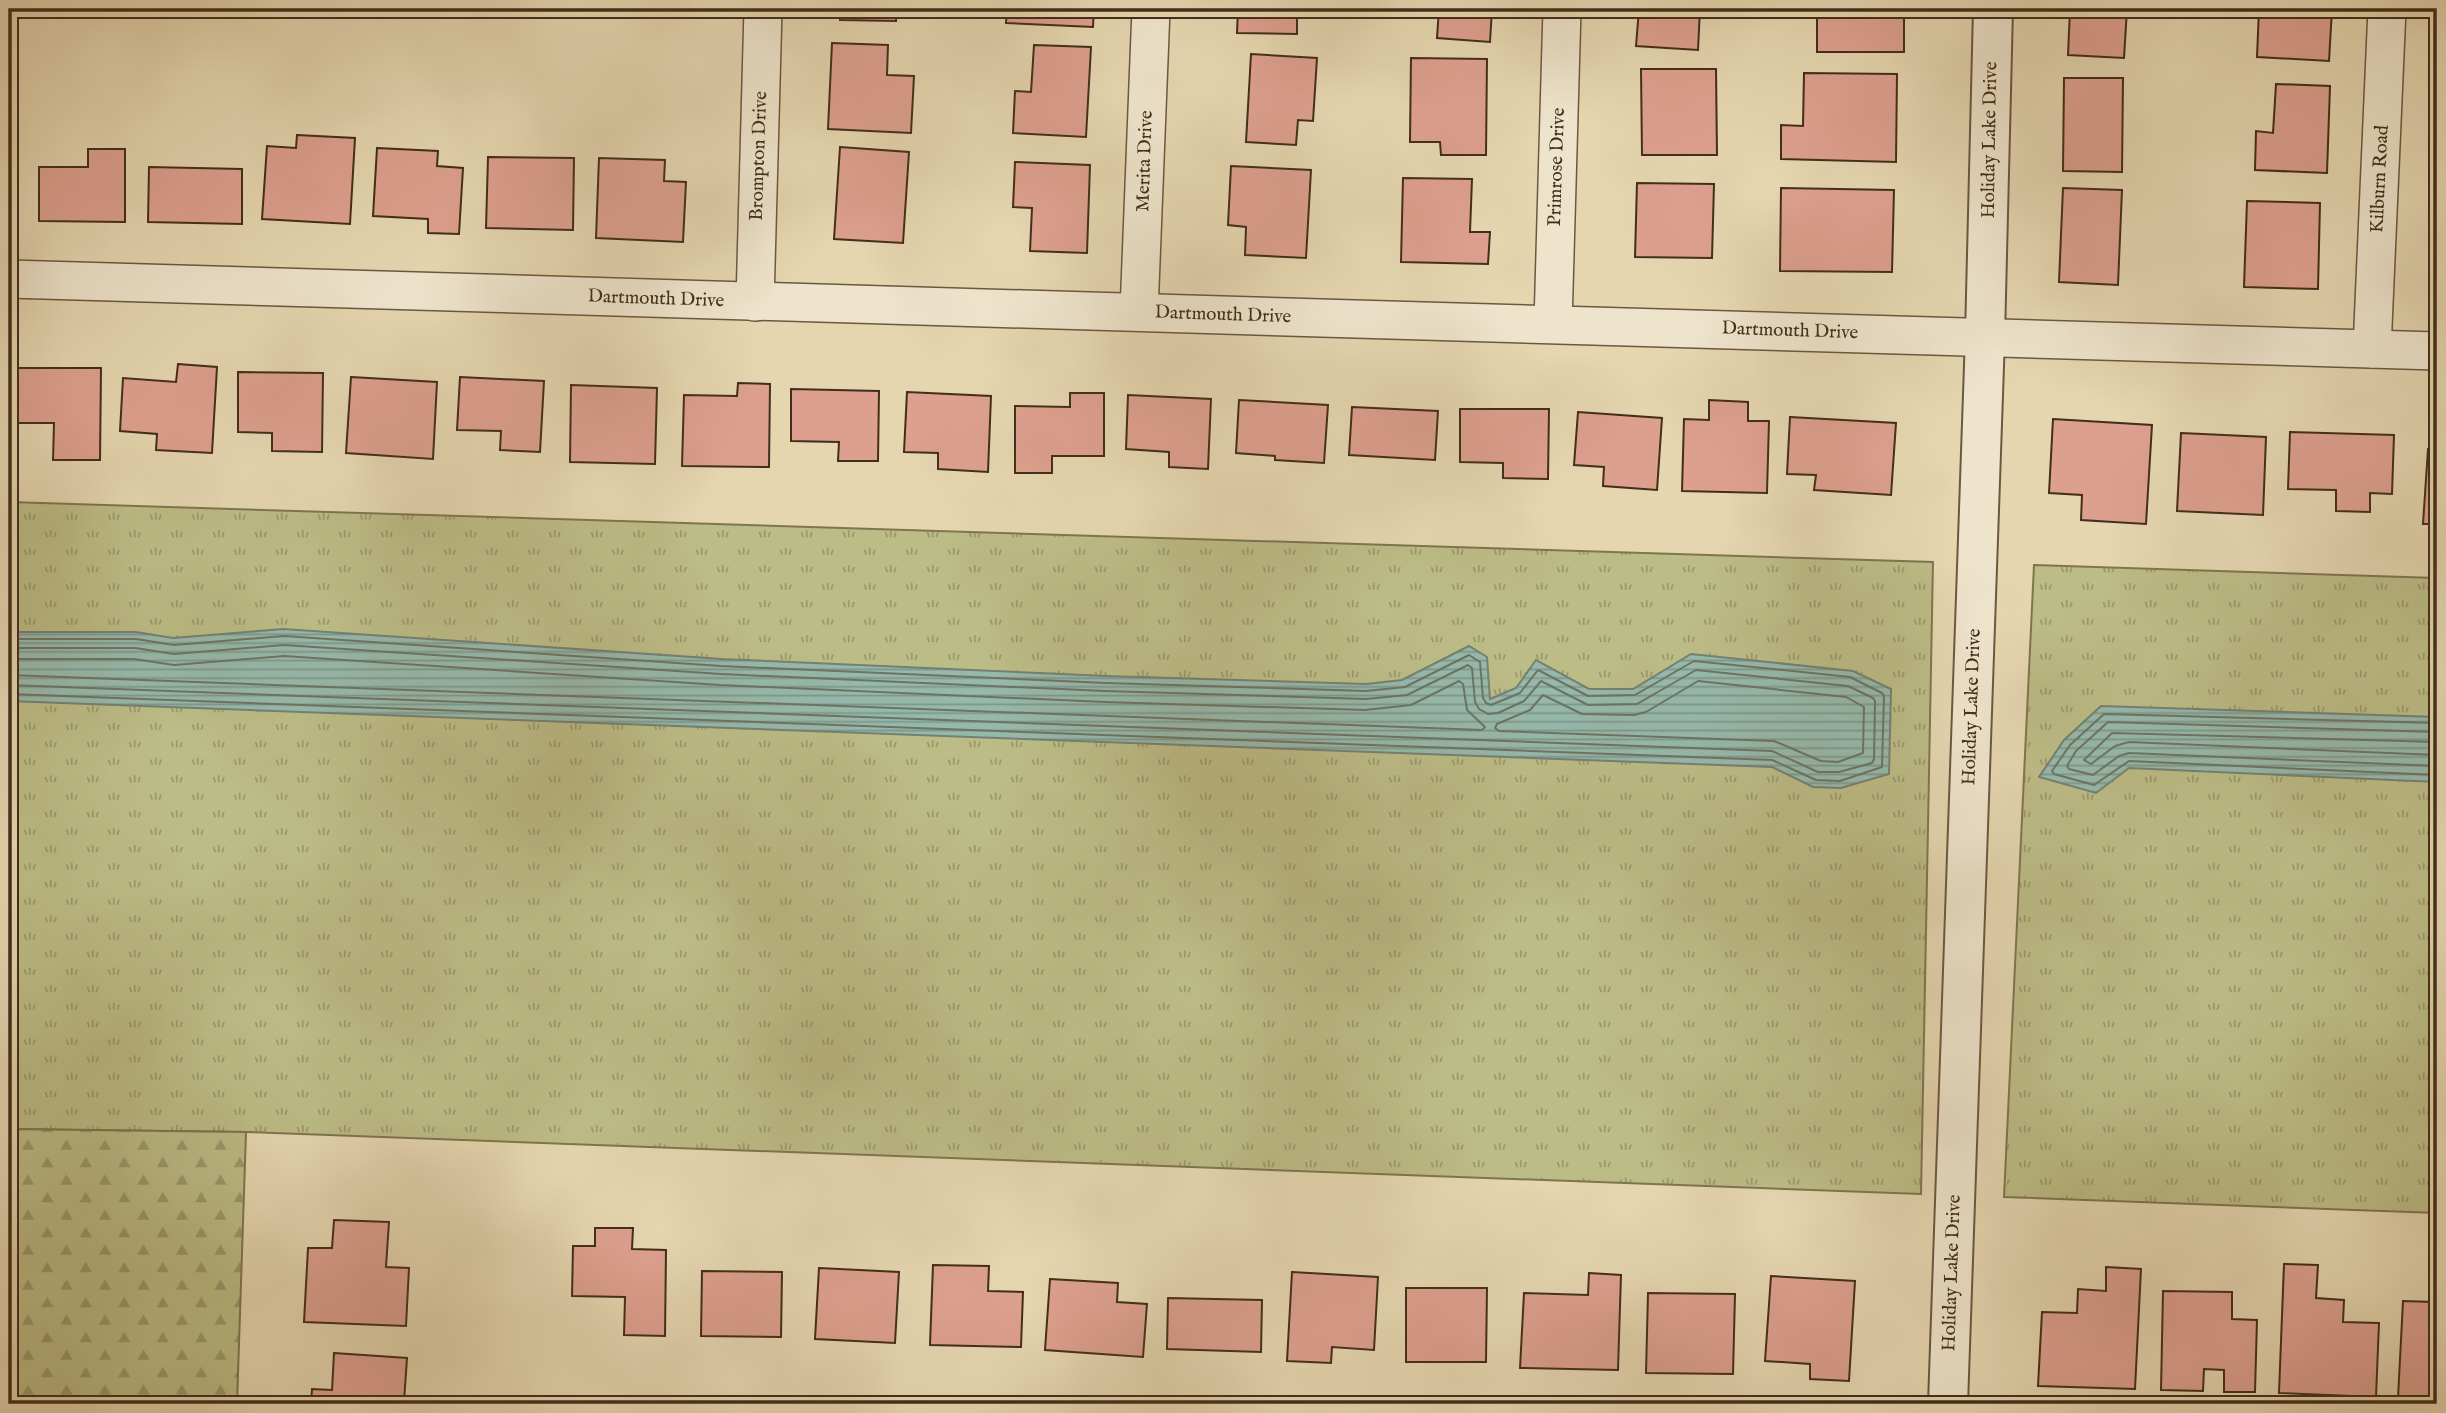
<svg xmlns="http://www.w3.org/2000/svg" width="2446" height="1413" font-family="'IM FELL English',serif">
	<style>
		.grass { fill: url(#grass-tufts); stroke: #7f7550; stroke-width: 2 }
		.forest { fill: url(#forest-firs); stroke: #7f7550; stroke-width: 2 }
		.water { fill: url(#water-rules); stroke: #748172; stroke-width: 2 }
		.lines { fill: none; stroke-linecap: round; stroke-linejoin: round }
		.shore { stroke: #6c7463; stroke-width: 2 }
		.building { fill: #dda08f; stroke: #422e1a; stroke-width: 2 }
		.minor-casing { stroke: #6b5840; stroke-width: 40 }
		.tertiary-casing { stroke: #6b5840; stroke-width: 42 }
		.minor { stroke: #eee4cc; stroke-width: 37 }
		.tertiary { stroke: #eee4cc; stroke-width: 38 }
		.labels { text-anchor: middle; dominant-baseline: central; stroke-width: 5; stroke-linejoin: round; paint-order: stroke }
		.street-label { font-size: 19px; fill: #422e1a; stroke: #eee4cc }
	</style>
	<defs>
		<pattern id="grass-tufts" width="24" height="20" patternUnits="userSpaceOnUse" patternTransform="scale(1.75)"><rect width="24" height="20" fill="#bcbc86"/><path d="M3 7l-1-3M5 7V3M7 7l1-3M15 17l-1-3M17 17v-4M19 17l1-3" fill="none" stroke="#9a996d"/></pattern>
		<pattern id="forest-firs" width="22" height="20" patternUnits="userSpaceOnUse" patternTransform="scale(1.75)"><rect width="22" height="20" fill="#bcbc86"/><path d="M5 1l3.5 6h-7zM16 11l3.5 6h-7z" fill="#9a996d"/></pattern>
		<pattern id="water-rules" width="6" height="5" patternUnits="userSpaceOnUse" patternTransform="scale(1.75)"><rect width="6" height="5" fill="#96b9ac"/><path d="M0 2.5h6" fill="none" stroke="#7c978b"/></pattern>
	</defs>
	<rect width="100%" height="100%" fill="#e5d6b0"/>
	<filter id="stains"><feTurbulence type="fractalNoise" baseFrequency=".00286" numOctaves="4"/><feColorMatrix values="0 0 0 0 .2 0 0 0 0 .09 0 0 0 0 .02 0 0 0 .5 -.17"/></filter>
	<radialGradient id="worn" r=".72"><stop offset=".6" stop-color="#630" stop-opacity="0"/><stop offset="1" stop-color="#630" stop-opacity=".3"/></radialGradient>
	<g class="grass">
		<polygon points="9,502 1933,562 1921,1194 246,1132 9,1129"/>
		<polygon points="2034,565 2437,578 2437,1213 2004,1197"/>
	</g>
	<polygon class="forest" points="9,1129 246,1132 237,1404 9,1404"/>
	<g class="water">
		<polygon points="283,629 722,659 1106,676 1366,684 1402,680 1469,646 1487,657 1490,699 1516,688 1536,660 1589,689 1633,689 1691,654 1853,671 1891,689 1889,774 1841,788 1813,787 1772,767 9,701 9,632 136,632 173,638"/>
		<polygon points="2101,706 2437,717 2437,782 2129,768 2096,793 2039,777 2064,740"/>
	</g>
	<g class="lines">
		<g class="shore">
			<polyline points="9,639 136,639 174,645 284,636 721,666 1106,683 1366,691 1405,687 1469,655 1480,662 1483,698 1486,703 1491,705 1520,693 1538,670 1588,696 1635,695 1694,661 1850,677 1882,693 1884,696 1882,767 1840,781 1816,780 1772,760 9,694"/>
			<polyline points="9,648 135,648 174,654 284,645 721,674 1105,691 1366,699 1407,695 1468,665 1472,668 1475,702 1479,709 1488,714 1498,713 1524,701 1541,681 1588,705 1637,704 1696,670 1848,686 1873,698 1875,701 1874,759 1872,763 1839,772 1818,772 1772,751 9,685"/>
			<polyline points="9,659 134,659 174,665 284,656 720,685 1105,702 1365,710 1411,705 1459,681 1463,684 1467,710 1485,727 1482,730 9,675"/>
			<polygon points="1698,681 1846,697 1864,707 1863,753 1838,762 1821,761 1774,741 1499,731 1495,728 1497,724 1530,710 1543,695 1582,714 1634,715 1646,712"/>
			<polyline points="2437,723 2104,714 2070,745 2052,771 2054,774 2094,785 2129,761 2437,775"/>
			<polyline points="2437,732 2108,722 2076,751 2067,766 2069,769 2093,775 2119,756 2129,753 2437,766"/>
			<polyline points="2437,742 2112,733 2084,760 2091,764 2115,746 2129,742 2437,755"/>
		</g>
	</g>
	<g class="building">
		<polygon points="319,9 357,9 356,14 319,14"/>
		<polygon points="840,9 896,9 896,21 840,20"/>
		<polygon points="1007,9 1094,9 1093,27 1006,23"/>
		<polygon points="1238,9 1297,9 1297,34 1237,33"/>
		<polygon points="1439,9 1492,9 1490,42 1437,38"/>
		<polygon points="1639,9 1700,9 1698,50 1636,46"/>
		<rect x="1817" y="9" width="87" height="43"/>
		<polygon points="2070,9 2127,9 2124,58 2068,55"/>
		<polygon points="2259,9 2332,9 2329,61 2257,57"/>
		<polygon points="832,43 888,45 887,75 914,76 911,133 828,129"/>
		<polygon points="1034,45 1091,47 1086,137 1013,133 1015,91 1031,92"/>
		<polygon points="1251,54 1317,58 1313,121 1298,120 1296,145 1246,142"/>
		<polygon points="1411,58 1487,59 1486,155 1441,155 1440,142 1410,142"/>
		<polygon points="1641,69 1716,69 1717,155 1642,155"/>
		<polygon points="1804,73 1897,74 1896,162 1781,159 1781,125 1803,126"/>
		<polygon points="2064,78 2123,78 2122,172 2063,171"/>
		<polygon points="2276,84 2330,86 2327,173 2255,170 2256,131 2273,133"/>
		<polygon points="297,135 355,138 350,224 262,219 267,146 296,148"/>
		<polygon points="840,147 909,152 903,243 834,239"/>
		<polygon points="377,148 438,151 437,166 463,168 459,234 428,233 428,219 373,216"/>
		<polygon points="88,149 125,149 125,222 39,221 39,167 88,167"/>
		<polygon points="488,157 574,158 573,230 486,228"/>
		<polygon points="599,158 665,160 664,181 686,182 683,242 596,238"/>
		<polygon points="1015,162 1090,165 1087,253 1030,251 1032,208 1013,207"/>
		<polygon points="1231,166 1311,170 1306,258 1245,255 1246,227 1228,225"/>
		<polygon points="149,167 242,169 242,224 148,222"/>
		<polygon points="1403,178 1472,179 1470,232 1490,232 1488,264 1401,262"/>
		<polygon points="1637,183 1714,184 1712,258 1635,257"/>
		<polygon points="1781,188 1894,190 1892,272 1780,271"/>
		<polygon points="2063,188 2122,190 2118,285 2059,282"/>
		<polygon points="2247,201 2320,203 2318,289 2244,287"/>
		<polygon points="178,364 217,367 212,453 156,450 157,434 120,431 123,378 176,382"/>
		<polygon points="15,368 101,368 100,460 53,460 54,423 14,423"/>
		<polygon points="238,372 323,373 322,452 272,451 272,433 238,432"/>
		<polygon points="351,377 437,382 433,459 346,453"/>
		<polygon points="460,377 544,381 540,452 500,450 501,431 457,430"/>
		<polygon points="738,383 770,384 769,467 682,466 684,395 737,396"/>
		<polygon points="571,385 657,388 655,464 570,462"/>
		<polygon points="791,389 879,391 878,461 838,461 839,442 791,441"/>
		<polygon points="907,392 991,396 988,472 938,469 938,453 904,452"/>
		<polygon points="1070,393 1104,393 1104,456 1052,456 1052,473 1015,473 1015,406 1070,407"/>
		<polygon points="1128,395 1211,399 1208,469 1169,467 1169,452 1126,449"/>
		<polygon points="1239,400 1328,405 1324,463 1275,460 1275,456 1236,453"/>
		<polygon points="1709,400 1748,402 1748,421 1769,421 1767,493 1682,491 1684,419 1709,420"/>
		<polygon points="1352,407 1438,411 1435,460 1349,455"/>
		<polygon points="1460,409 1549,409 1548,479 1503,478 1503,463 1460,462"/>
		<polygon points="1578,412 1662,418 1657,490 1603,486 1604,467 1574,465"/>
		<polygon points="1790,417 1896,423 1891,495 1814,490 1816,475 1787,474"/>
		<polygon points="2053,419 2152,425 2146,524 2081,520 2082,495 2049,493"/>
		<polygon points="2290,432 2394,435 2392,494 2370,493 2370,512 2336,511 2336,490 2288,489"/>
		<polygon points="2181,433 2266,437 2263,515 2177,511"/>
		<polygon points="2428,449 2437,450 2437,524 2423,524"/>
		<polygon points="334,1220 389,1222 386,1267 409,1268 406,1326 304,1322 308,1248 332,1248"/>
		<polygon points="595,1228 633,1228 632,1249 666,1250 665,1336 624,1335 625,1297 572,1296 573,1246 595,1246"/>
		<polygon points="2284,1264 2318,1265 2316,1298 2344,1300 2343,1322 2379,1323 2376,1397 2279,1393"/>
		<polygon points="933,1265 989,1266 988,1291 1023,1292 1021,1347 930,1345"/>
		<polygon points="2106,1267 2141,1269 2135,1389 2038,1386 2042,1312 2077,1313 2078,1289 2106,1291"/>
		<polygon points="819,1268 899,1272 895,1343 815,1339"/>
		<polygon points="702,1271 782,1272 781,1337 701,1336"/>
		<polygon points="1292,1272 1378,1277 1374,1350 1332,1347 1331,1363 1287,1361"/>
		<polygon points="1589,1273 1621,1275 1618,1370 1520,1368 1524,1293 1588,1295"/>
		<polygon points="1771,1276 1855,1281 1849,1381 1810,1379 1810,1364 1765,1361"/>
		<polygon points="1050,1279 1118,1283 1117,1302 1147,1304 1143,1357 1045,1350"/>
		<polygon points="1406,1288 1487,1288 1486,1362 1406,1362"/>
		<polygon points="2163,1291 2232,1292 2232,1319 2257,1320 2255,1392 2224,1392 2224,1370 2204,1369 2203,1391 2161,1390"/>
		<polygon points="1648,1293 1735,1294 1733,1374 1646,1373"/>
		<polygon points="1168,1298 1262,1300 1261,1352 1167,1349"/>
		<polygon points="2403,1301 2434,1302 2432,1325 2437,1325 2437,1400 2398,1398"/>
		<polygon points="334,1353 407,1358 404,1402 405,1404 311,1404 312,1389 332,1390"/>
	</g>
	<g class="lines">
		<g class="minor-casing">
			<g id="minor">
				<polyline points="9,279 2437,351"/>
				<polyline points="755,302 763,9"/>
				<polyline points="1139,312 1151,9"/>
				<polyline points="1553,324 1562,9"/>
				<polyline points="2372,349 2387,9"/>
			</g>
		</g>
		<g class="tertiary-casing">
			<polyline id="tertiary" points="1948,1404 1985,337 1993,9"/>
		</g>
		<use href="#minor" class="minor"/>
		<use href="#tertiary" class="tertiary"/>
	</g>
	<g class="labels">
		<g class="street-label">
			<text transform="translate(1990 140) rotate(-89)">Holiday Lake Drive</text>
			<text transform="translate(759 156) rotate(-88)">Brompton Drive</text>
			<text transform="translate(1145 161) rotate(-88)">Merita Drive</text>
			<text transform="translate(1557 167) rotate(-88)">Primrose Drive</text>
			<text transform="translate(2380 179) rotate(-87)">Kilburn Road</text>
			<text transform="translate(656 299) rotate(2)">Dartmouth Drive</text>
			<text transform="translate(1223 315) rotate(2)">Dartmouth Drive</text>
			<text transform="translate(1790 331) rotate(2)">Dartmouth Drive</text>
			<text transform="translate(1972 707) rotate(-88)">Holiday Lake Drive</text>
			<text transform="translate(1952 1273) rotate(-88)">Holiday Lake Drive</text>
		</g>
	</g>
	<rect width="2446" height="1413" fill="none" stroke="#e5d6b0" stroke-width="35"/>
	<rect x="10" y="10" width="2425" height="1392" fill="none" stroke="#422e1a" stroke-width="3.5"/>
	<rect x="18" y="18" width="2411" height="1378" fill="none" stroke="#422e1a" stroke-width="2"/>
	<rect width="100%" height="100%" filter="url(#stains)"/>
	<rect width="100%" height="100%" fill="url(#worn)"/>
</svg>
